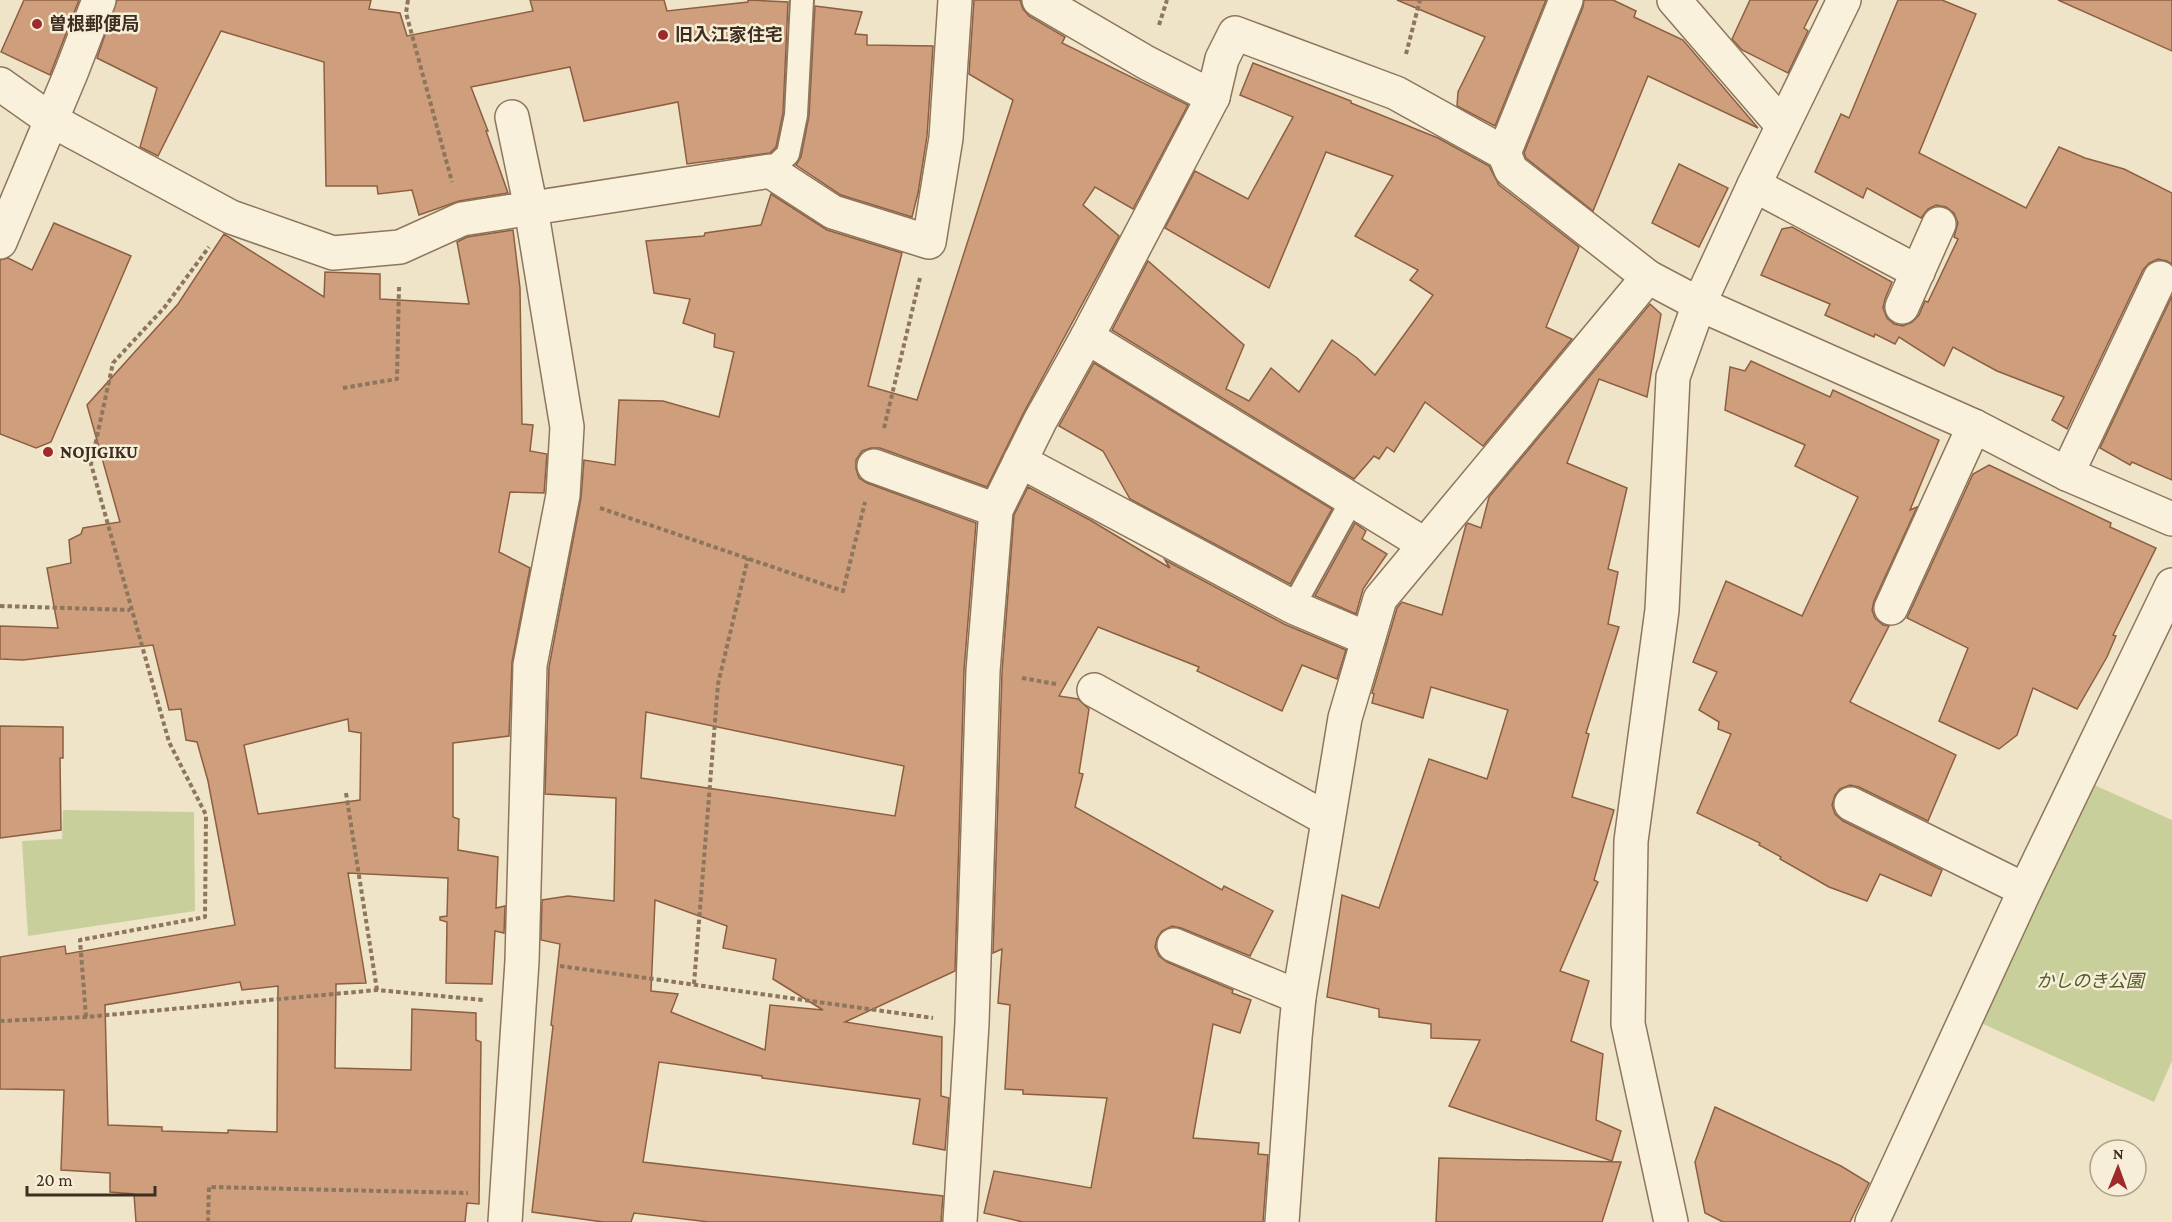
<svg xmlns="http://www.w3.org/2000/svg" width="2172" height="1222" font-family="'Crimson Pro','Noto Sans JP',serif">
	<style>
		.green { fill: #c9cf9b }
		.building { fill: #cf9f7d; stroke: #8d5f41; stroke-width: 1.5; fill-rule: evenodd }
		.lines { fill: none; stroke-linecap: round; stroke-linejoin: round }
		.lane-casing { stroke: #8d765c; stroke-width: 26 }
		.street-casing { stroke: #8d765c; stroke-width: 36 }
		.path { stroke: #8d765c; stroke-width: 4; stroke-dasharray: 4.5 3; stroke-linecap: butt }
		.lane { stroke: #faf1dc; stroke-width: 22 }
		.street { stroke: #faf1dc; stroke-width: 33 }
		.poi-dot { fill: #9e2a2b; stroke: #f7eed8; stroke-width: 2 }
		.labels { text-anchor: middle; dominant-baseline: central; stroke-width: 5; stroke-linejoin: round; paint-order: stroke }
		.poi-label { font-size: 18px; font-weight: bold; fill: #3d2e20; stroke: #f7eed8; text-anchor: start }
		.park-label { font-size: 18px; font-style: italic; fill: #4d5a26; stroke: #f7eed8 }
	</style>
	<rect width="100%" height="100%" fill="#f0e4c8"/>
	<g class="green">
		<polygon points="2090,783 2172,820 2172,1061 2154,1102 1981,1023"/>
		<polygon points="63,810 194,812 195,911 28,936 22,841 62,839"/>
	</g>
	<g class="building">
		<polygon points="24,0 79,0 50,75 1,52"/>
		<polygon points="117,0 371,0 369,9 400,13 407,36 533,11 530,0 664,0 667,11 748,2 748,0 788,2 783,113 776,147 770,153 687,164 678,102 584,121 570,67 471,87 488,131 486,131 508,193 459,201 419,215 412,190 378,194 377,186 326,186 324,62 221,31 158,156 140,147 157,88 97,58"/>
		<path d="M 974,0 L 1020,0 L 1023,9 L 1029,16 L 1065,37 L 1062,43 L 1188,105 L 1133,209 L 1095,187 L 1083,205 L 1119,236 L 1024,412 L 987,487 L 880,448 L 871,448 L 862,451 L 856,460 L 856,469 L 859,478 L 867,483 L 976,523 L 964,670 L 955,971 L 845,1022 L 942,1037 L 941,1096 L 949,1098 L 945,1150 L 913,1144 L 920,1099 L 762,1078 L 762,1076 L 659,1062 L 643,1162 L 943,1196 L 941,1222 L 709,1222 L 634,1213 L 631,1222 L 603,1222 L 532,1212 L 553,1026 L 551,1025 L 560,944 L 541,940 L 542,900 L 568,896 L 614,901 L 616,798 L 545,794 L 549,667 L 581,498 L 584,460 L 615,465 L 619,400 L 663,401 L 719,417 L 734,352 L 714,347 L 715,334 L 683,323 L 690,299 L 654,293 L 646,241 L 704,236 L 705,233 L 761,225 L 771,194 L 827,230 L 902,253 L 868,386 L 917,400 L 1013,100 L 969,74 ZM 646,712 L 904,766 L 895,816 L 641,778 ZM 655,900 L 727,926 L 723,948 L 776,959 L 773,979 L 823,1010 L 770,1005 L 765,1050 L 671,1012 L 678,994 L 651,991 Z"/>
		<polygon points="1397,0 1546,0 1495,126 1457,106 1458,92 1485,37"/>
		<polygon points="1584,0 1613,0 1636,11 1634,17 1683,40 1758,128 1648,76 1593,211 1526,158 1524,153 1583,7"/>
		<polygon points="1750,0 1818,0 1804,28 1808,31 1788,73 1742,50 1732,39"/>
		<polygon points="1898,0 1942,0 1976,14 1919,153 2026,208 2059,147 2085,158 2124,169 2172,193 2172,264 2167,261 2158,259 2149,263 2143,270 2067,429 2052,420 2064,397 1997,371 1953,347 1944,366 1899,337 1895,344 1875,334 1874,337 1825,315 1830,304 1761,275 1782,229 1792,227 1892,282 1885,299 1883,308 1887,318 1894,324 1903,326 1912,322 1919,315 1925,301 1928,302 1958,239 1954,237 1958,223 1954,213 1946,207 1936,205 1928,209 1921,218 1867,188 1863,198 1815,172 1841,114 1849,118"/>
		<polygon points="2058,0 2172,0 2172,51"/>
		<polygon points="815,6 862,12 855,34 867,35 867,45 933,46 927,136 918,193 912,217 841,195 796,165 801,157 809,116"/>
		<polygon points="1253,63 1351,101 1351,103 1438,138 1489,166 1499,185 1579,247 1546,327 1572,339 1483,446 1425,402 1394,452 1387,447 1379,459 1374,456 1354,479 1112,330 1148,261 1244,345 1226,389 1249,401 1271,368 1299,392 1332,340 1357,358 1375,375 1433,295 1410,280 1418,270 1355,236 1393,176 1326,152 1269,288 1165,228 1195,171 1248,199 1293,117 1240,95"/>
		<polygon points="1679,164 1728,188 1699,247 1652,223"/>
		<polygon points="54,223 131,256 51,442 36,448 0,434 0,260 8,258 32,270"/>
		<path d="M 513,230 L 520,288 L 522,424 L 533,425 L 530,451 L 547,454 L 544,493 L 510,492 L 499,552 L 530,568 L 512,662 L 509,736 L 453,743 L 453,817 L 459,819 L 458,850 L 498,857 L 496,908 L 505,906 L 504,933 L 495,931 L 492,984 L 446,983 L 447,922 L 440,920 L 440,917 L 447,916 L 448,878 L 348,873 L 366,983 L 336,984 L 335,1068 L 411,1070 L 412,1009 L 476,1013 L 476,1040 L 481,1042 L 479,1204 L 467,1203 L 465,1222 L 136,1222 L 134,1194 L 110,1192 L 110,1173 L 61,1170 L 64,1090 L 0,1089 L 0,957 L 65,946 L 66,954 L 235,925 L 208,781 L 197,742 L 186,740 L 181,709 L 169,710 L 153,645 L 23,660 L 0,659 L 0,626 L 58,628 L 47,568 L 71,563 L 69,540 L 81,534 L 83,528 L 120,522 L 87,405 L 178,304 L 224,234 L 324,297 L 325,272 L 380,274 L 380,299 L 469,304 L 457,242 L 467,237 ZM 348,719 L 349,731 L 361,733 L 360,800 L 258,814 L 244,745 ZM 240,982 L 242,990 L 278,986 L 277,1132 L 228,1130 L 228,1133 L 162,1131 L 162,1127 L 108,1125 L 105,1005 Z"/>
		<polygon points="2172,296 2172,480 2132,462 2130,465 2100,448"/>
		<polygon points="1650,304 1661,314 1647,397 1599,379 1567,463 1627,488 1608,569 1618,572 1608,624 1619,627 1586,733 1589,734 1572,797 1614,810 1594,880 1598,882 1560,971 1589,981 1571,1041 1603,1054 1596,1120 1621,1131 1612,1161 1449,1106 1480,1040 1431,1038 1431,1024 1379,1017 1379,1009 1327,997 1342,895 1379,908 1429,759 1487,779 1508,710 1431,687 1423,718 1372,703 1374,694 1372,693 1397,608 1402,602 1442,615 1466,525 1468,523 1481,528 1489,497"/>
		<polygon points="1751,361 1830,397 1833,390 1939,440 1910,510 1917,507 1874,601 1872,610 1875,618 1883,625 1889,626 1850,702 1956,755 1928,821 1859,787 1850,785 1840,789 1835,795 1832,805 1835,814 1843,821 1942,870 1931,896 1880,874 1867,901 1829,887 1780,859 1781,857 1759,845 1760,843 1697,813 1731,734 1718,729 1719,722 1699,710 1717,672 1693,662 1726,581 1802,616 1858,497 1795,466 1805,445 1725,410 1730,367 1745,371"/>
		<polygon points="1094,363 1332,509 1290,584 1130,499 1103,451 1059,426"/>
		<polygon points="1989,465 2111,523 2110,527 2156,548 2113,635 2116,636 2107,657 2077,709 2033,688 2017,735 1999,749 1939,721 1968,648 1907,618 1973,474"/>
		<polygon points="1028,487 1090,520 1170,568 1165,560 1284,624 1346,650 1337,679 1302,665 1282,711 1197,671 1199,667 1098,627 1059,696 1078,699 1089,709 1079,773 1083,774 1075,807 1222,890 1224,886 1273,911 1250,956 1181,928 1172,926 1162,931 1157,938 1155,947 1159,956 1167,962 1233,990 1232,993 1251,1000 1240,1033 1213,1024 1193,1138 1259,1143 1258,1154 1268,1155 1263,1222 1023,1222 984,1213 994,1171 1091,1188 1107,1098 1023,1094 1023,1090 1005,1089 1010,1005 998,1003 1002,949 993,953 1002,672 1014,515"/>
		<polygon points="1355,523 1366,531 1362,539 1387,554 1363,589 1356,614 1315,596"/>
		<polygon points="0,726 63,727 63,758 60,758 61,830 0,838"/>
		<polygon points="1715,1107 1841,1166 1869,1183 1850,1222 1723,1222 1705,1213 1695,1162"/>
		<polygon points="1439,1158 1621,1162 1602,1222 1436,1222"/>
	</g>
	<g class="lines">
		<g class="lane-casing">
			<g id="lane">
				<polyline points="770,171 788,154 796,115 802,0"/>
				<polyline points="1293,607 1352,500"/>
			</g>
		</g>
		<g class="street-casing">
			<g id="street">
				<polyline points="1039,0 1147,63 1213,97 1222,59 1235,33 1396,93 1504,153"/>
				<polyline points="1566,0 1504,153 1511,170 1648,277 1699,304 1754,185 1844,0"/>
				<polyline points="1674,0 1782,125"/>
				<polyline points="0,84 51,120 231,217 333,253 400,247 462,219 770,171 833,212 929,242 946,138 955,0"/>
				<polyline points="1754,185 1918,272"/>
				<polyline points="0,242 71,73 99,0"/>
				<polyline points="1902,307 1939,224"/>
				<polyline points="1087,337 1424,544"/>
				<polyline points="1020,461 1293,607 1368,639"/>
				<polyline points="874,466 996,510"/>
				<polyline points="2067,474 2160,278"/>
				<polyline points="1891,608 1974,426"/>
				<polyline points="1094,690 1327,819"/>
				<polyline points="1851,804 2025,890"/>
				<polyline points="1174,945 1299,997"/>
				<polyline points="505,1222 522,961 530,665 563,495 567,427 531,208 512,117"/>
				<polyline points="960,1222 972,1023 983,671 996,510 1040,421 1087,337 1213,97"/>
				<polyline points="1282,1222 1295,1038 1299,997 1345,718 1380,599 1648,277"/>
				<polyline points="1671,1222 1628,1024 1631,841 1662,610 1673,377 1699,304 1974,426 2067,474 2172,519"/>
				<polyline points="1872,1222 2025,890 2172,585"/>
			</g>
		</g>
		<g class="path">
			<polyline points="408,0 406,13 452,182"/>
			<polyline points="1159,25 1167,0"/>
			<polyline points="1406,54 1420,0"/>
			<polyline points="343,388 397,379 399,287"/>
			<polyline points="884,428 920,278"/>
			<polyline points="600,508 843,591 865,502"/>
			<polyline points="0,606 130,610"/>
			<polyline points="1022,678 1056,684"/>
			<polyline points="346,793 377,990"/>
			<polyline points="560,966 933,1018"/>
			<polyline points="694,984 718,684 748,558"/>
			<polyline points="86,1017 80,940 205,917 206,815 169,742 91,464 113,363 164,308 209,247"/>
			<polyline points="0,1021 86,1017 377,990 483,1000"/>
			<polyline points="208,1222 209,1187 468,1193"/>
		</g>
		<use href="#lane" class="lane"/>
		<use href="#street" class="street"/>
	</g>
	<g class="poi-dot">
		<circle cx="37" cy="24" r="6"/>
		<circle cx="663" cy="35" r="6"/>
		<circle cx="48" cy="452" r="6"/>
	</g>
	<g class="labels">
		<g class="poi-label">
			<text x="49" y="24">曽根郵便局</text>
			<text x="675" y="35">旧入江家住宅</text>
			<text x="60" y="452">NOJIGIKU</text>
		</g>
		<g class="park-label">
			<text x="2090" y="981">かしのき公園</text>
		</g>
	</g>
	<g transform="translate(2118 1168) rotate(1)"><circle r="28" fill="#f7eed8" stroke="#ada18e" stroke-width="1.5"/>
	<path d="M0-4.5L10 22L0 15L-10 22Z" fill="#9e2a2b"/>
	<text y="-9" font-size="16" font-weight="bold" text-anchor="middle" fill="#3d2e20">N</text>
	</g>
	<path d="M27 1186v9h128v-9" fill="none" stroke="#3d2e20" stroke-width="3"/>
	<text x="36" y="1186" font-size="18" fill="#3d2e20" stroke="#f7eed8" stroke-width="4.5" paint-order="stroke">20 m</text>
</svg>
